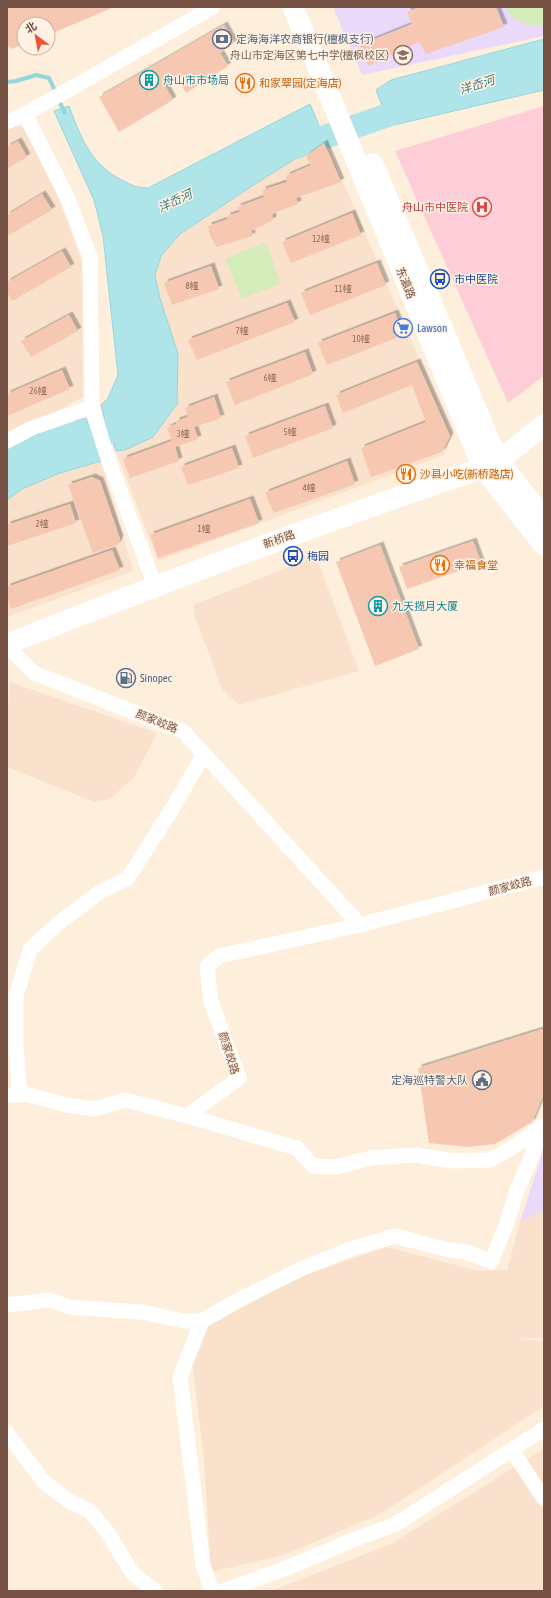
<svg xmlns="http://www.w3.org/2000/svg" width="551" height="1598" font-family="'Asap Condensed','Noto Sans SC',sans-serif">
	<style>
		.residential { fill: #f9e1cc }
		.education { fill: #ebd9fa }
		.medical { fill: #fdced7 }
		.green { fill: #d3ecba }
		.water { fill: #afe5e9; stroke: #95d6db }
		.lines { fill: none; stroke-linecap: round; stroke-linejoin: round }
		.stream { stroke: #95d6db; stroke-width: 4 }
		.river { stroke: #afe5e9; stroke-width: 24 }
		.building { fill: #f6c7b1; filter: url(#shadow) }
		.street { stroke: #fff; stroke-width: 15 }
		.secondary { stroke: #fff; stroke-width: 21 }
		.labels { text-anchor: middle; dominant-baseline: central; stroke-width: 3; stroke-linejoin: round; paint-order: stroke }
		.number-label { font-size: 9px; fill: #956e5e }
		.service-label { font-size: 11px; fill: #4e5e75; stroke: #fff2e4; text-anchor: start }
		.education-label { font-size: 11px; fill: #785e54; stroke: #fff2e4; text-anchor: end }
		.culture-label { font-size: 11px; fill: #0d838f; stroke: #fff2e4; text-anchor: start }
		.food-label { font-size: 11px; fill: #c56008; stroke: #fff2e4; text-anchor: start }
		.health-label { font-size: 11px; fill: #be3a42; stroke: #fff2e4; text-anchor: end }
		.transit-label { font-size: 11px; fill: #164399; stroke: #fff2e4; text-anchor: start }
		.street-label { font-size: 11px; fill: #755143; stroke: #fff2e4 }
		.shop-label { font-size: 11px; fill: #366cbe; stroke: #fff2e4; text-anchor: start }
		.water-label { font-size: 12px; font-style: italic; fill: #36777d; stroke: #fff2e4 }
	</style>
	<defs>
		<filter id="shadow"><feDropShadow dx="3.5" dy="-3.5" stdDeviation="0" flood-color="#0004"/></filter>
	</defs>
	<rect width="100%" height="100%" fill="#feeedc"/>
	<g class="residential">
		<polygon points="17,126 24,128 60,201 82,263 83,397 39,421 7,437 7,127"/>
		<polygon points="325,140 452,435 444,455 158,561 116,451 125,450 153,437 167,316 159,295 155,274 161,256 180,234 255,184"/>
		<polygon points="101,461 133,571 7,617 7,500 22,489 60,473"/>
		<polygon points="316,556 359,671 239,705 222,689 194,614 193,605"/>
		<polygon points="10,682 157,733 134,777 110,799 94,802 7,767 7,720"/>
		<polygon points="544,1210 544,1337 517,1339 544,1341 544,1406 379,1515 283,1555 211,1572 204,1460 192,1361 208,1327 298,1277 387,1247 478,1271 507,1270 520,1222"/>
		<polygon points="544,1449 544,1591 271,1591 391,1544"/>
	</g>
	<g class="education">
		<polygon points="333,7 544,7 544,36 362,75"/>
		<polygon points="544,1148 544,1210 520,1222"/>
	</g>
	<polygon class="medical" points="544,106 544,376 508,403 395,151"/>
	<g class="green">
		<path d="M 506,7 L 544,7 L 544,25 C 530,28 511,21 506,7 Z"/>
		<polygon points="263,243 267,245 280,281 278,285 243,298 241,296 226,261 227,258"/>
	</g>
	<g class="water">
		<polygon points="544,39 544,90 394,125 388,121 376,90 391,80"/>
		<path d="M 310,104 L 325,140 L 255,184 L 180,234 L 161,256 L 155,275 L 159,295 L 178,354 L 177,404 L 153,437 L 125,450 L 116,451 L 104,417 L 101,405 L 108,398 L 118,375 L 103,236 L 94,200 L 54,111 L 69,106 C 80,136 91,165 122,180 C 131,185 137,188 148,188 Z"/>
		<polygon points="86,418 101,461 60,473 22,489 7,500 7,448 60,424"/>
	</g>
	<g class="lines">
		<g class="stream">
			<polyline points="7,82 16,81 36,75 49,78 56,93"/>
			<polyline points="58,99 65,113"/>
		</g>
		<g class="river">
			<polyline points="293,148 417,105"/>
			<path d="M 7,478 C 18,471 29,462 41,456 C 72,442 111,439 136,414"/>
		</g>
	</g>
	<g class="building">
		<polygon points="7,7 114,7 48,35 48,24 24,24 24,44 12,49 7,45"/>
		<polygon points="419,7 496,7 504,27 426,54 419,42 368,66 360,45 412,24 407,12"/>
		<polygon points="224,25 234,43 220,53 228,66 186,93 176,76 164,84 173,100 119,132 99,97"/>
		<polygon points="18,141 27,157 7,169 7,147"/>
		<polygon points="324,143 341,182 296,198 298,204 272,214 273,220 251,231 252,236 217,247 210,236 208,226 228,219 227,216 240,212 237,207 264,197 262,190 287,182 286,176 311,165 306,156"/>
		<polygon points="42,194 52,210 7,236 7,215"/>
		<polygon points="352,213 361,235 291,263 282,242"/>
		<polygon points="62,251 71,267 12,301 7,292 7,282"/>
		<polygon points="377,263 386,285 310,315 301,293"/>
		<polygon points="211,266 219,289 172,305 164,283"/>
		<polygon points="287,303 295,322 197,360 188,340"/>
		<polygon points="395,313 404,335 327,365 318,343"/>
		<polygon points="69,315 78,331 31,357 21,341"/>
		<polygon points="305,352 313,374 235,405 226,382"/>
		<polygon points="417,362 450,436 442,452 371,477 361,448 426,422 412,385 343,413 336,395"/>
		<polygon points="62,370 70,389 7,416 7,394"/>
		<polygon points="214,397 221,418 194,427 198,439 175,447 179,461 130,478 123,459 172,441 167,428 176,424 176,421 188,417 185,408"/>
		<polygon points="325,406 333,428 253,458 245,436"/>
		<polygon points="232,448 239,468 188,485 181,467"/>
		<polygon points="347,461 355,484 274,513 265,493"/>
		<polygon points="92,477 100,481 120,539 117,545 93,553 68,485"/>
		<polygon points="250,499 259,523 158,558 150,535"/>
		<polygon points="70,504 76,523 7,546 7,525"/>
		<polygon points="473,541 481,563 407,589 399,567"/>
		<polygon points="380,545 419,649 375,666 336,562"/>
		<polygon points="112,550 120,570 11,609 7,597 7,587"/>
		<polygon points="543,1029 544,1093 532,1122 495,1144 468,1147 429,1143 418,1068"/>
	</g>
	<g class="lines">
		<g class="street">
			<polyline points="25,114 68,199 90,257 92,407 106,453 155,586"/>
			<polyline points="7,122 25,114 77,85 213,7"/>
			<polyline points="7,441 32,428 92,407"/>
			<polyline points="7,646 34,673 184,732 360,925"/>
			<polyline points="7,1095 25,1094 67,1105 95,1109 125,1100 187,1116 239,1078 211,1001 207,966 219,956 360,925 544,877"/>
			<polyline points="20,1095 16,1047 16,996 30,950 56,925 100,892 128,878 172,809 204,754"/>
			<polyline points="187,1116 297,1148 313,1166 336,1167 371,1158 416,1155 453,1161 490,1160 510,1149 543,1126"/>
			<polyline points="7,1305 50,1300 69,1307 141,1312 184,1321 202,1321"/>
			<polyline points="7,1433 43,1481 69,1501 90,1511 108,1533 132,1573 155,1591"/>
			<polyline points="512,1450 544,1499"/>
			<polyline points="212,1591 203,1565 180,1377 202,1321 236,1301 303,1268 353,1248 396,1236 444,1249 467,1252 491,1262 506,1225 517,1190 533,1153 540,1128"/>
			<polyline points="223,1591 294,1565 348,1542 396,1524 544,1429"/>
		</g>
		<g class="secondary">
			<polyline points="293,7 483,468 544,545"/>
			<polyline points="373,164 498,461 544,518"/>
			<path d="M 7,644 C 165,582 322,522 483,468 L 498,461 L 544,425"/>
		</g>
	</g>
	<defs>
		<g id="bank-ring" transform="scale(1)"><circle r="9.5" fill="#fff2e4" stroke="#5c6f8a" stroke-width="1.5"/><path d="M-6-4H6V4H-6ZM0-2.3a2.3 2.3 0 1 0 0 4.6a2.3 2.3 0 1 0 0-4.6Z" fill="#5c6f8a"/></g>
		<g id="school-ring" transform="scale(1)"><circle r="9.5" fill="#fff2e4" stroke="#8d6e63" stroke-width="1.5"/><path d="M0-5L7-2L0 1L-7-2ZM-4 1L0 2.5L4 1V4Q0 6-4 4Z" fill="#8d6e63"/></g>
		<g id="building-ring" transform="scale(1)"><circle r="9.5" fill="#fff2e4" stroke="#0f9aa8" stroke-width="1.5"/><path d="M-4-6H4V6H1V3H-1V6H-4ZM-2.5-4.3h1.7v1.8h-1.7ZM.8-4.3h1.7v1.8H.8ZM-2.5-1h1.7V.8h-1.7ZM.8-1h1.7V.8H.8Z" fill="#0f9aa8"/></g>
		<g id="restaurant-ring" transform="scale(1)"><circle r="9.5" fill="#fff2e4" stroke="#e8710a" stroke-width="1.5"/><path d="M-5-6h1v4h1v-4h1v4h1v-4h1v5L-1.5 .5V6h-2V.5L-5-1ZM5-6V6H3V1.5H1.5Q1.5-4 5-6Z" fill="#e8710a"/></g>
		<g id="hospital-ring" transform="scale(1)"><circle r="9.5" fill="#fff2e4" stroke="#e0444e" stroke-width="1.5"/><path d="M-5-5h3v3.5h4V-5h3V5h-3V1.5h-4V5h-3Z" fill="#e0444e"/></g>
		<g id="bus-ring" transform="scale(1)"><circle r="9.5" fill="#fff2e4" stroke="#1a4fb4" stroke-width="1.5"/><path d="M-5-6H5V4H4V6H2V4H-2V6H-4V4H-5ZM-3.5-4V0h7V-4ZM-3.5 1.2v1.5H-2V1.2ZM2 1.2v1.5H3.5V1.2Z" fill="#1a4fb4"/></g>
		<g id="supermarket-ring" transform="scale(1)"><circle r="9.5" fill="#fff2e4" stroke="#3f7fe0" stroke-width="1.5"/><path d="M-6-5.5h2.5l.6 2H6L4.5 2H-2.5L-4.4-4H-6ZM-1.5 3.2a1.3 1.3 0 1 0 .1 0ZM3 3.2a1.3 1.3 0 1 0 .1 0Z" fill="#3f7fe0"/></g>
		<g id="fuel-ring" transform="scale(1)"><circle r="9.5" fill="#fff2e4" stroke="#5c6f8a" stroke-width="1.5"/><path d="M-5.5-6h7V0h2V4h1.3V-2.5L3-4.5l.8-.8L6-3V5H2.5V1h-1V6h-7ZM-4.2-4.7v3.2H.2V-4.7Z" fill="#5c6f8a"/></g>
		<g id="civic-ring" transform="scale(1)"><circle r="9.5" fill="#fff2e4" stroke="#5c6f8a" stroke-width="1.5"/><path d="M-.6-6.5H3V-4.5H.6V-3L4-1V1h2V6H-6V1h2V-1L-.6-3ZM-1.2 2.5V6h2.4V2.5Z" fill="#5c6f8a"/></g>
	</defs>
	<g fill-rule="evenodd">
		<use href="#bank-ring" x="222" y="39"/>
		<use href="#school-ring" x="403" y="55"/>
		<use href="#building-ring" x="149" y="80"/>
		<use href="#restaurant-ring" x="245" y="83"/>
		<use href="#hospital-ring" x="482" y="207"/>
		<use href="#bus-ring" x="440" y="279"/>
		<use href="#supermarket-ring" x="403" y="328"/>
		<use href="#restaurant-ring" x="406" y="474"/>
		<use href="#bus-ring" x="293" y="556"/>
		<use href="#restaurant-ring" x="440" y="565"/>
		<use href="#building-ring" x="378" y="606"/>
		<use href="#fuel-ring" x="126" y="678"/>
		<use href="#civic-ring" x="482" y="1080"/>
	</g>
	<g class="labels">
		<g class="number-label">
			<text x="321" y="239">12幢</text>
			<text x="192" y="286">8幢</text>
			<text x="343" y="289">11幢</text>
			<text x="242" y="331">7幢</text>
			<text x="361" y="339">10幢</text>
			<text x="270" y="378">6幢</text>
			<text x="38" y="391">26幢</text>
			<text x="290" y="432">5幢</text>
			<text x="183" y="434">3幢</text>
			<text x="309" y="488">4幢</text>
			<text x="42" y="524">2幢</text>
			<text x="204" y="529">1幢</text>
		</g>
		<g class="service-label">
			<text x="236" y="39">定海海洋农商银行(檀枫支行)</text>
			<text x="140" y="678">Sinopec</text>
			<text x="468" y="1080" text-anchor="end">定海巡特警大队</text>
		</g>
		<g class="education-label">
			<text x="389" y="55">舟山市定海区第七中学(檀枫校区)</text>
		</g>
		<g class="culture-label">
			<text x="163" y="80">舟山市市场局</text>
			<text x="392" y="606">九天揽月大厦</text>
		</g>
		<g class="food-label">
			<text x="259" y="83">和家翠园(定海店)</text>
			<text x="420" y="474">沙县小吃(新桥路店)</text>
			<text x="454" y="565">幸福食堂</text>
		</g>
		<g class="health-label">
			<text x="468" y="207">舟山市中医院</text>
		</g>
		<g class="transit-label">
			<text x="454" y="279">市中医院</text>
			<text x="307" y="556">梅园</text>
		</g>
		<g class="street-label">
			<text transform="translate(406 283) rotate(68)">东瀛路</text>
			<text transform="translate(279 539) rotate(-20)">新桥路</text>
			<text transform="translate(157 721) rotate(22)">颜家峧路</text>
			<text transform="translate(510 886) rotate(-15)">颜家峧路</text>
			<text transform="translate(229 1053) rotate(72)">颜家峧路</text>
		</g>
		<g class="shop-label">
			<text x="417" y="328">Lawson</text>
		</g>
		<g class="water-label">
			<text transform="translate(477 85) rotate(-18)">洋岙河</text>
			<text transform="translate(175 201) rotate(-26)">洋岙河</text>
		</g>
	</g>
	<rect width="551" height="1598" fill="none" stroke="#755143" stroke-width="16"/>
	<g transform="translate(36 36) rotate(328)"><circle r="19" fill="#fff2e4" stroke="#c8b2a4"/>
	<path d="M0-3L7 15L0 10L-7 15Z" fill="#f54f34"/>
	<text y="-6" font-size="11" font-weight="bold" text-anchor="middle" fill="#755143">北</text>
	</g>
</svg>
